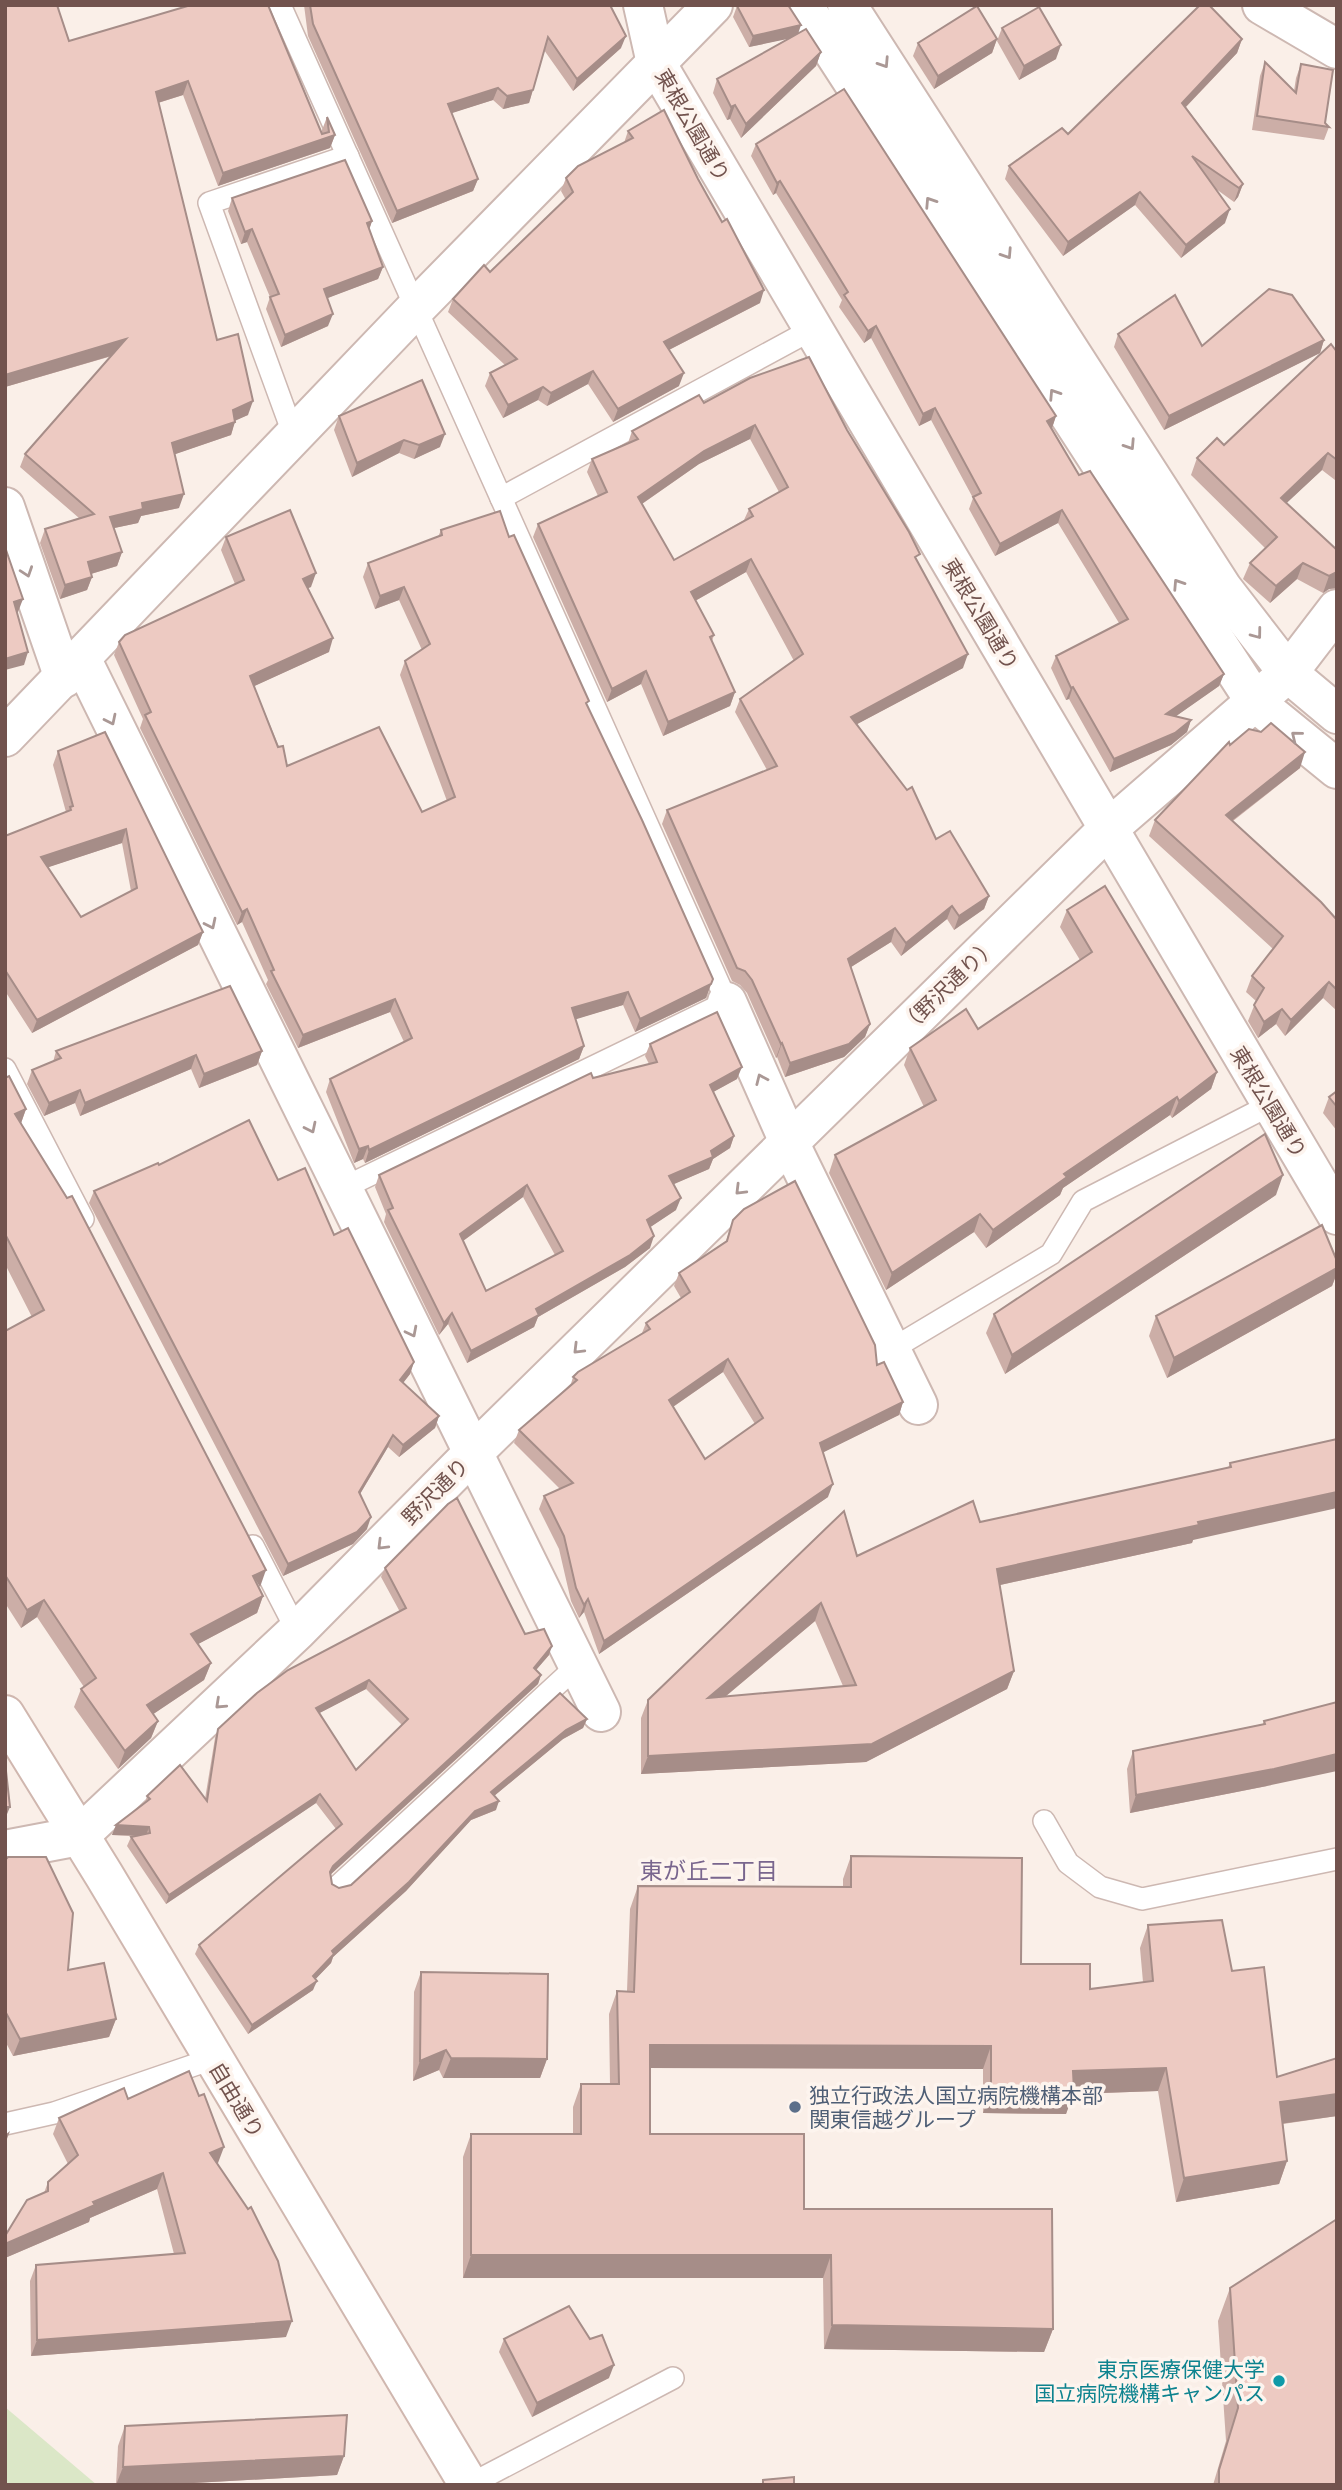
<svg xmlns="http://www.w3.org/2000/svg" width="1342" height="2490" font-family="'Golos Text','Noto Sans JP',sans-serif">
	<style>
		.green { fill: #dbe7c7 }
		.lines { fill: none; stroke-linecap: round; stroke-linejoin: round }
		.service-casing { stroke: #cdb8b2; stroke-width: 24 }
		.minor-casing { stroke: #cdb8b2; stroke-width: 42 }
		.tertiary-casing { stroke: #cdb8b2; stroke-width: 42 }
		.secondary-casing { stroke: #d0b7af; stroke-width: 42 }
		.service { stroke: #fff; stroke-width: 21 }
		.minor { stroke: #fff; stroke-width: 38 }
		.tertiary { stroke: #fff; stroke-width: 38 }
		.secondary { stroke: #fff; stroke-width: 38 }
		.wall { fill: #ccaea7; fill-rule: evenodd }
		.shaded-wall { fill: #a68d88 }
		.building { fill: #edcac2; stroke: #a68d88; stroke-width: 2; fill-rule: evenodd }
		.oneway { stroke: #aa9895 }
		.service-dot { fill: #5c6f8a; stroke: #fdf4ee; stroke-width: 2.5 }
		.culture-dot { fill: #0f9aa8; stroke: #fdf4ee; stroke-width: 2.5 }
		.labels { text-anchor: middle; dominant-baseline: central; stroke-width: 7; stroke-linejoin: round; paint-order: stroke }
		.street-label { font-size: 21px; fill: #72534e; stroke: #fdf4ee }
		.service-label { font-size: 21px; fill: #4e5e75; stroke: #fdf4ee; text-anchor: start }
		.culture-label { font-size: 21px; fill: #0d838f; stroke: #fdf4ee; text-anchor: end }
		.neighbourhood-label { font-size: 23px; fill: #79668e; stroke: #fdf4ee }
	</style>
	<rect width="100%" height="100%" fill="#faefe8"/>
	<polygon class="green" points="5,2407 97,2485 5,2485"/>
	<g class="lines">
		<g class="service-casing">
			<g id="service">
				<polyline points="280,5 727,1002 341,1189"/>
				<polyline points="294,436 209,203 348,156"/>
				<polyline points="501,498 813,329"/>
				<polyline points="5,1069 83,1219"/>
				<polyline points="892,1349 1051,1254 1083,1201 1270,1105"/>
				<polyline points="253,1546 297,1631"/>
				<polyline points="1044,1821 1068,1863 1100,1887 1142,1899 1337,1859"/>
				<polyline points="339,1885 578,1665"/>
				<polyline points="5,2124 54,2113 212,2059"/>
				<polyline points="469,2485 673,2378"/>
			</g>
		</g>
		<g class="minor-casing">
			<g id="minor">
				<polyline points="803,5 1256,703 1337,769"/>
				<polyline points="847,5 1223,589 1288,673 1337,714"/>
				<polyline points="1262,5 1337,49"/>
				<polyline points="5,507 64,678"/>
				<polyline points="81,658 601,1712"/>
				<polyline points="5,737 416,308 713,5"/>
				<polyline points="727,1002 789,1142 918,1405"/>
				<polyline points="5,1850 79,1836 297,1631 474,1452 1108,829 1288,673 1337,609"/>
			</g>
		</g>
		<g class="tertiary-casing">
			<polyline id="tertiary" points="643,5 656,63 1337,1215"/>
		</g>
		<g class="secondary-casing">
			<polyline id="secondary" points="5,1715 104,1875 469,2485"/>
		</g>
		<use href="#service" class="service"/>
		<use href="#minor" class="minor"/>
		<use href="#tertiary" class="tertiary"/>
		<use href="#secondary" class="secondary"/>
	</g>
	<g class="wall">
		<polygon points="5,5 69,41 191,5 322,134 322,130 327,117 335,135 330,148 218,186 183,95 158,103 217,340 248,415 235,420 231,435 175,454 179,508 141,516 138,523 114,528 122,552 117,566 91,574 92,577 87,590 60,599 40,543 45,529 79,518 20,467 25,454 112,356 5,387"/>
		<polygon points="304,5 610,5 621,48 573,91 544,50 529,103 503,109 493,100 451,113 478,179 473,191 392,223 308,36"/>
		<polygon points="737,6 799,33 821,52 816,66 741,138 730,119 727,120 713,93 717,79 789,38 749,47 733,17"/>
		<polygon points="1002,28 1056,59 1019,80 997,41"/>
		<polygon points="997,39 992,53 934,89 913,56 918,43"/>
		<polygon points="1242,39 1237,53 1186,107 1243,184 1238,197 1234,202 1216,189 1225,223 1181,258 1135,205 1063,256 1005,179 1009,166"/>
		<polygon points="1265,62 1294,91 1296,78 1301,64 1325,123 1329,127 1324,140 1252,130 1260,76"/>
		<polygon points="628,131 760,303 669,350 679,386 613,422 588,384 547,406 538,400 503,418 485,386 490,373 505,365 448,312 453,299 490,272 566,200 561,191 566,178 624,143"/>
		<polygon points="756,144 1056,416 1052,428 1079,475 1224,674 1219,686 1176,716 1191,720 1187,732 1171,745 1110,772 1069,699 1066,700 1051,668 1056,656 1119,623 1058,523 995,556 969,509 973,498 931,420 919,426 871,338 864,343 839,307 842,300 776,193 773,195 751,156"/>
		<polygon points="232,198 372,221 369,230 383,267 378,279 327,298 328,326 281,347 266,309 270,297 247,242 241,244 228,211"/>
		<polygon points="1118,334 1202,346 1324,340 1320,353 1164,430 1114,347"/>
		<polygon points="1337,352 1337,478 1335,480 1322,470 1286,503 1337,550 1337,588 1329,589 1323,593 1297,579 1270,603 1243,579 1250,563 1265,548 1191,475 1197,458 1224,445"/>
		<path d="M 750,378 L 917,561 L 963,668 L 857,724 L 936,839 L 989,896 L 984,909 L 954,930 L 947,919 L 901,956 L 891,942 L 851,967 L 870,1024 L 865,1037 L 844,1057 L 785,1077 L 777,1057 L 776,1058 L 747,993 L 740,985 L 732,981 L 662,824 L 667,810 L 767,770 L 735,712 L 740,699 L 794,661 L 746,572 L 695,601 L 714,635 L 712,641 L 735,692 L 730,706 L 663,736 L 641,684 L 607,702 L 533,537 L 538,524 L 598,496 L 587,472 L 592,459 L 628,443 L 632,431 L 704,403 ZM 750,439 L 779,492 L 749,509 L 744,520 L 674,560 L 642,504 L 699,464 Z"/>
		<polygon points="339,416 440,447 414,459 399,453 352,477 334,430"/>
		<polygon points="441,530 509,537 713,979 706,998 635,1032 623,1005 575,1019 584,1046 579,1059 365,1163 363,1159 354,1163 326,1092 330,1079 404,1042 390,1012 298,1048 266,984 268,980 242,922 237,925 140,728 143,719 114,655 119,642 235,584 221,550 226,537 311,587 308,588 329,652 254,686 287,766 422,812 447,801 400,675 405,661 422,650 399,600 375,609 363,577 368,563 438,537"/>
		<path d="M 105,732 L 203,932 L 198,945 L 32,1033 L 5,991 L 5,836 L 66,812 L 53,765 L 58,751 ZM 122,843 L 131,891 L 81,917 L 48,867 Z"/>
		<polygon points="1261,732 1300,768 1233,821 1337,920 1337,1011 1323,998 1285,1036 1276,1024 1258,1038 1248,1021 1256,1001 1246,992 1252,976 1273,949 1149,836 1155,820 1230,745"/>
		<polygon points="1067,910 1217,1072 1211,1089 1172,1118 1170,1115 1063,1188 1060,1195 986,1248 974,1232 886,1290 829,1173 835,1155 924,1107 904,1065 910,1048 978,1029 1080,960 1060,927"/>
		<path d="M 650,1044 L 737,1079 L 713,1092 L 734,1136 L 730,1148 L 713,1159 L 709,1169 L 673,1184 L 676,1210 L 650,1227 L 650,1248 L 625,1267 L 538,1317 L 534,1327 L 467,1363 L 448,1324 L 439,1335 L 384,1222 L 386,1214 L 375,1187 L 379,1175 L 593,1078 L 649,1064 L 645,1056 ZM 523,1197 L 555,1255 L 486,1291 L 463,1241 Z"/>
		<polygon points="56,1051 262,1051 257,1065 199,1088 191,1069 80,1116 75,1103 44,1116 27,1084 32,1070 53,1062"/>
		<polygon points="5,1078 26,1109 21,1123 263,1596 257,1613 198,1644 211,1663 204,1680 153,1714 158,1721 151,1738 118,1769 74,1707 81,1689 84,1687 37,1617 21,1628 5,1603 5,1331 32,1317 5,1264"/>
		<polygon points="1337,1091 1337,1131 1323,1113 1329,1097"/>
		<polygon points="159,1165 278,1180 334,1235 414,1362 410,1374 403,1383 439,1416 435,1428 399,1457 388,1447 360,1494 367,1529 353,1544 283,1576 89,1203 94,1191"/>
		<polygon points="1276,1195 1005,1374 986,1333 994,1314"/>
		<path d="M 733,1220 L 877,1365 L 903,1402 L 899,1415 L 823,1452 L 828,1497 L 599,1654 L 584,1612 L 579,1618 L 571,1601 L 559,1549 L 539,1509 L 544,1496 L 560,1489 L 514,1443 L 519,1430 L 570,1387 L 573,1377 L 642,1333 L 646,1323 L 681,1298 L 674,1286 L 679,1273 L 726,1241 ZM 723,1372 L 755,1424 L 705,1459 L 673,1407 Z"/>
		<polygon points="1337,1261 1337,1273 1332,1286 1167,1378 1149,1336 1156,1316"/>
		<path d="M 1337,1439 L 1193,1540 L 1192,1543 L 1000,1585 L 1014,1671 L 1007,1689 L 866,1762 L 641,1774 L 641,1718 L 648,1700 L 857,1556 L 980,1522 L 1228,1468 L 1230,1463 ZM 815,1621 L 843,1686 L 725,1697 Z"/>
		<path d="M 385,1568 L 525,1634 L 549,1655 L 536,1670 L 541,1675 L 538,1684 L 330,1875 L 332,1884 L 339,1888 L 351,1885 L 587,1719 L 583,1728 L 563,1739 L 494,1796 L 496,1810 L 471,1820 L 406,1891 L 333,1957 L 331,1963 L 315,1979 L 313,1990 L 248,2034 L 195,1954 L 199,1945 L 336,1829 L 316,1803 L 166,1904 L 127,1846 L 131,1837 L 136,1836 L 112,1835 L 116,1825 L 145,1803 L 147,1796 L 205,1799 L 215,1738 L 218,1729 L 400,1612 L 381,1577 ZM 366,1689 L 402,1725 L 356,1770 L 319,1713 Z"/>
		<polygon points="1264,1721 1267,1786 1130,1813 1127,1769 1133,1751 1263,1724"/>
		<polygon points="851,1856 1021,1964 1090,1989 1143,1982 1140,1948 1148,1925 1232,1971 1277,2077 1337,2058 1337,2116 1283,2124 1287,2161 1279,2184 1176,2202 1158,2091 1073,2094 1066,2114 983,2113 983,2069 650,2068 650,2134 1053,2329 1044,2352 824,2349 823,2278 463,2278 463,2157 471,2134 573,2134 573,2107 581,2084 610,2084 609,2014 617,1991 627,1991 630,1909 638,1886 843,1887 843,1879"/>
		<polygon points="5,1860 68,1970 116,2019 109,2037 13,2056 5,2041"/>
		<polygon points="421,1972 547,2059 540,2078 443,2078 439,2070 413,2081 414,1992"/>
		<polygon points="128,2099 218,2163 217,2164 286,2337 31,2356 30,2281 36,2265 174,2254 157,2189 90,2218 89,2222 5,2258 5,2236 44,2193 48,2182 68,2164 53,2134 59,2118"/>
		<polygon points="1230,2288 1337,2485 1213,2485 1226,2441 1218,2321"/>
		<polygon points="504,2339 590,2339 609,2378 532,2417 499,2352"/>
		<polygon points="125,2426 344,2456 337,2475 158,2485 116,2485 118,2446"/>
	</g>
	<g class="shaded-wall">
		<polygon points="801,25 797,37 749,47 753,36"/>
		<polygon points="626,36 621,48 573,91 577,79"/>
		<polygon points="997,39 992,53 934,89 938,76"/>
		<polygon points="1242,39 1237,53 1177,116 1182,103"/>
		<polygon points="1061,45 1056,59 1019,80 1024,66"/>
		<polygon points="821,52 816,66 741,138 746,124"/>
		<polygon points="188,81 183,95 151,105 156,92"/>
		<polygon points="498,88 493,100 443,116 448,104"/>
		<polygon points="533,90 529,103 503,109 507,96"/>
		<polygon points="735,105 730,119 727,120 731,107"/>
		<polygon points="335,135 330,148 218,186 223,173"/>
		<polygon points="478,179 473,191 392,223 397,211"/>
		<polygon points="780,181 776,193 773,195 777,183"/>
		<polygon points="1243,184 1238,197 1234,202 1239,188"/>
		<polygon points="1140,192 1135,205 1063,256 1068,242"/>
		<polygon points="1230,209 1225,223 1181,258 1186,245"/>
		<polygon points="372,221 368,233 367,223"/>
		<polygon points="252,229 247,242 241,244 245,232"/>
		<polygon points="383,267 378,279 320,301 324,289"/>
		<polygon points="764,290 760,303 659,355 664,342"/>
		<polygon points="333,314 328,326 281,347 285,335"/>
		<polygon points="876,326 871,338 864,343 868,331"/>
		<polygon points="126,339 121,353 5,387 5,375"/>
		<polygon points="1324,340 1320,353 1164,430 1169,416"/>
		<polygon points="593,371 588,384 547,406 551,393"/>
		<polygon points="684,373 679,386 613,422 618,409"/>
		<polygon points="543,387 538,400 503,418 508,405"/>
		<polygon points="253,401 248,415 228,424 233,410"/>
		<polygon points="935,408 931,420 919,426 923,414"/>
		<polygon points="1056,416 1052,428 1047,421"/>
		<polygon points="235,422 231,435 167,457 172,443"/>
		<polygon points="755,425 750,439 699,464 633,510 638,497 704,451"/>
		<polygon points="445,434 440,447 414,459 419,445"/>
		<polygon points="404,440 399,453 352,477 357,463"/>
		<polygon points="1328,453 1322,470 1275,514 1281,498"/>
		<polygon points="184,494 179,508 141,516 138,523 105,530 110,517 142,503"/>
		<polygon points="1062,510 1058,523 995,556 1000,544"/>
		<polygon points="122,552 117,566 84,576 88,562"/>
		<polygon points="751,559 746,572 686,606 691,592"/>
		<polygon points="1303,563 1297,579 1270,603 1276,586"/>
		<polygon points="1335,572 1337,572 1337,588 1329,589 1323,593 1329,576"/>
		<polygon points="316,573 311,587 298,592 303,579"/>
		<polygon points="92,577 87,590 60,599 65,585"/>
		<polygon points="404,587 399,600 375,609 380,596"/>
		<polygon points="23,599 18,612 9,615 14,602"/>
		<polygon points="333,638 329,652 246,690 250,676"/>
		<polygon points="28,652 24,665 5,670 5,659"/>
		<polygon points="968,654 963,668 846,730 851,717"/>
		<polygon points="646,671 641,684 607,702 612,689"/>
		<polygon points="1224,674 1219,686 1162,726 1166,714"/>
		<polygon points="1073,687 1069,699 1066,700 1071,688"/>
		<polygon points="735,692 730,706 663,736 668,722"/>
		<polygon points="1191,720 1187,732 1171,745 1110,772 1114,759"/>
		<polygon points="1305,752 1300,768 1220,830 1226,815"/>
		<polygon points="126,829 122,843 37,871 41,857"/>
		<polygon points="989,896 984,909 954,930 959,916"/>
		<polygon points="952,906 947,919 901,956 906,943"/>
		<polygon points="247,909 242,922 237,925 242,912"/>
		<polygon points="895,928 891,942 843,972 848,959"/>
		<polygon points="203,932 198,945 32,1033 37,1020"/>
		<polygon points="1329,982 1323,998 1285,1036 1291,1020"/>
		<polygon points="711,984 706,998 635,1032 640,1019"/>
		<polygon points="628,992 623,1005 567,1022 572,1008"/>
		<polygon points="395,999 390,1012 298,1048 303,1035"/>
		<polygon points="1282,1009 1276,1024 1258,1038 1264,1022"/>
		<polygon points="870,1024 865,1037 844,1057 785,1077 790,1063"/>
		<polygon points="782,1043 777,1057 776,1058 781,1044"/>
		<polygon points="584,1046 579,1059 365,1163 369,1150"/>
		<polygon points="262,1051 257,1065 199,1088 204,1074"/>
		<polygon points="196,1055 191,1069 80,1116 85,1103"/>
		<polygon points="742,1067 737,1079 706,1096 710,1085"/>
		<polygon points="1217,1072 1211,1089 1172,1118 1179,1101"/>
		<polygon points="80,1090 75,1103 44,1116 49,1103"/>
		<polygon points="1177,1097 1170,1115 1063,1188 1060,1195 986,1248 993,1230 1064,1174"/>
		<polygon points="26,1109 20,1126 15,1114"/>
		<polygon points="734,1136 730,1148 713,1159 709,1169 665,1188 669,1176"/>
		<polygon points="368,1146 363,1159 354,1163 359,1149"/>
		<polygon points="1283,1175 1276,1195 1005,1374 1012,1355"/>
		<polygon points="527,1185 523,1197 456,1246 460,1234"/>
		<polygon points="681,1198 676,1210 643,1232 647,1220"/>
		<polygon points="980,1214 974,1232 886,1290 892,1273"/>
		<polygon points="654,1236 650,1248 625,1267 538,1317 534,1327 467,1363 471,1351 536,1309"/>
		<polygon points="1337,1268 1337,1273 1332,1286 1167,1378 1174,1358"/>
		<polygon points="452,1313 448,1324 439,1335 444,1323"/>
		<polygon points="728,1359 723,1372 664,1413 669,1400"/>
		<polygon points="414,1362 410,1374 396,1392 400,1380"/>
		<polygon points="903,1402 899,1415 816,1456 820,1443"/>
		<polygon points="439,1416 435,1428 399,1457 403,1445"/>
		<polygon points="393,1435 388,1447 354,1504 359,1492"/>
		<polygon points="833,1484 828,1497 599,1654 604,1641"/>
		<polygon points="1337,1492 1337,1508 1193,1540 1192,1543 991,1587 997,1569 1198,1522"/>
		<polygon points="371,1517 367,1529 353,1544 283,1576 288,1564"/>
		<polygon points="266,1570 260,1587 253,1576"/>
		<polygon points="263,1596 257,1613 185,1651 191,1634"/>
		<polygon points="588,1599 584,1612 579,1618 584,1605"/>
		<polygon points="44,1600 37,1617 21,1628 27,1610"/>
		<polygon points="821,1603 815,1621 702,1716 708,1698"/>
		<polygon points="552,1646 549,1655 530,1677 534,1668"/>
		<polygon points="211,1663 204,1680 140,1723 147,1705"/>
		<polygon points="1014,1671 1007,1689 866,1762 641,1774 648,1756"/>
		<polygon points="541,1675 538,1684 330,1875 330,1872 333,1866"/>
		<polygon points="369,1680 366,1689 312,1717 316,1708"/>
		<polygon points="587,1719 583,1728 563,1739 488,1801 491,1792 566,1730"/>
		<polygon points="158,1721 151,1738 118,1769 125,1751"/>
		<polygon points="1337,1754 1337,1771 1267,1786 1130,1813 1136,1795"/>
		<polygon points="320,1794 316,1803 166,1904 169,1895"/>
		<polygon points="499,1801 496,1810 471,1820 406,1891 333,1957 331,1963 310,1985 313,1976 332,1951 475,1811"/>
		<polygon points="5,1807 10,1807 5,1819"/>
		<polygon points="116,1825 149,1827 146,1836 112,1835"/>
		<polygon points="317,1981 313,1990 248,2034 252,2025"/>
		<polygon points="116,2019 109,2037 13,2056 20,2039"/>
		<polygon points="650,2045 991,2046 983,2069 641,2068"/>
		<polygon points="446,2050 439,2070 413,2081 420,2061"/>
		<polygon points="451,2058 547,2059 540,2078 443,2078"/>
		<polygon points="1166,2068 1158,2091 1073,2094 1066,2114 983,2113 991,2090 1073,2071"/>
		<polygon points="1337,2094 1337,2116 1272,2125 1280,2102"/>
		<polygon points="10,2131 5,2144 5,2135"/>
		<polygon points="224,2147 218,2163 204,2169 210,2153"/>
		<polygon points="1287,2161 1279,2184 1176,2202 1184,2178"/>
		<polygon points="163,2173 157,2189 90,2218 89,2222 5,2258 5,2244 93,2202"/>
		<polygon points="471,2255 831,2255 823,2278 463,2278"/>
		<polygon points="292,2321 286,2337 31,2356 37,2340"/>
		<polygon points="832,2325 1053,2329 1044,2352 824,2349"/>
		<polygon points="614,2365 609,2378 532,2417 537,2403"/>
		<polygon points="344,2456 337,2475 158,2485 116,2485 123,2467"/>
	</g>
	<g class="building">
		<polygon points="5,5 57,5 69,41 191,5 268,5 322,134 329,132 327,117 335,135 223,173 188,81 156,92 217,340 238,334 253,401 233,410 235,422 172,443 184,494 142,503 143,509 110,517 122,552 88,562 92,577 65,585 45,529 94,514 25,454 126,339 5,375"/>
		<polygon points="310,5 610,5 626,36 577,79 548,37 533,90 507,96 498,88 448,104 478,179 397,211 313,24"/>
		<polygon points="738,5 788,5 801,25 753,36 737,6"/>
		<polygon points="1200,5 1209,5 1242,39 1182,103 1243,184 1239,188 1192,156 1230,209 1186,245 1140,192 1068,242 1009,166 1062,128 1068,134"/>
		<polygon points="977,6 997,39 938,76 918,43"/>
		<polygon points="1039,7 1061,45 1024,66 1002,28"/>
		<polygon points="806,29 821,52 746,124 735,105 731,107 717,79"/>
		<polygon points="1265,62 1296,93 1301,64 1333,70 1325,123 1329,127 1257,116"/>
		<polygon points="844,89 1056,416 1047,421 1079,475 1090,471 1224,674 1166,714 1191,720 1175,733 1114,759 1073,687 1071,688 1056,656 1128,619 1062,510 1000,544 973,497 981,493 935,408 923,414 876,326 868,331 844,295 848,292 780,181 777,183 756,144"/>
		<polygon points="664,110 698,179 722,222 727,219 764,290 664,342 684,373 618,409 593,371 551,393 543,387 508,405 490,373 517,359 453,299 484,265 490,272 573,192 566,178 578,166 633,138 628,131"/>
		<polygon points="345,160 372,221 367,223 383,267 324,289 333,314 285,335 270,297 279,294 252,229 245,232 232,198"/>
		<polygon points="1269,289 1292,295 1324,340 1169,416 1118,334 1175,295 1202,346"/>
		<polygon points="1331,344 1337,352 1337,460 1328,453 1281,498 1337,550 1337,572 1329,576 1303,563 1276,586 1250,563 1277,537 1197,458 1217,438 1224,445"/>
		<path d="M 809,357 L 847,430 L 909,532 L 920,554 L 915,557 L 968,654 L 851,717 L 907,790 L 912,787 L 936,839 L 950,831 L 989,896 L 959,916 L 952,906 L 906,943 L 895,928 L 848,959 L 870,1024 L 849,1044 L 790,1063 L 782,1043 L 781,1044 L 752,980 L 745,971 L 737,968 L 667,810 L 777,766 L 740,699 L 803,654 L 751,559 L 691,592 L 714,635 L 710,637 L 735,692 L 668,722 L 646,671 L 612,689 L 538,524 L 607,492 L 592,459 L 638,439 L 632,431 L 699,395 L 704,403 L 750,378 ZM 755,425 L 788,487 L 749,509 L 753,516 L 674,560 L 638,497 L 704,451 Z"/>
		<polygon points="422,380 445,434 419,445 404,440 357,463 339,416"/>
		<polygon points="290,510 316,573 303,579 333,638 250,676 278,747 283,746 287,766 379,727 422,812 455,797 405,661 430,644 404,587 380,596 368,563 442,535 441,530 500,511 509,537 514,535 589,701 586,703 642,820 713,979 711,984 640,1019 628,992 572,1008 584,1046 369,1150 368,1146 359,1149 330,1079 412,1038 395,999 303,1035 271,971 274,970 247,909 242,912 145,715 151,712 119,642 125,635 244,580 226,537"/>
		<polygon points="5,547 23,599 14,602 28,652 5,659"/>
		<polygon points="1271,723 1305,752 1226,815 1321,902 1337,920 1337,990 1329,982 1291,1020 1282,1009 1264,1022 1254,1005 1264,988 1252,976 1283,936 1155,820 1229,742 1230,745 1249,729 1261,732"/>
		<path d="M 105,732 L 203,932 L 37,1020 L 5,970 L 5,836 L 71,810 L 70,807 L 73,806 L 58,751 ZM 126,829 L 137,888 L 81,917 L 41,857 Z"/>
		<polygon points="1105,886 1217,1072 1179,1101 1177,1097 1064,1174 1067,1177 993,1230 980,1214 892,1273 835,1155 936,1100 910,1048 966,1009 978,1029 1092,952 1067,910"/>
		<polygon points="230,986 262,1051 204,1074 196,1055 85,1103 80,1090 49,1103 32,1070 61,1058 56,1051"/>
		<path d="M 717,1012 L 742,1067 L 710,1085 L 734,1136 L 711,1151 L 713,1157 L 669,1176 L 681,1198 L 647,1220 L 654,1236 L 630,1255 L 536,1309 L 539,1315 L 471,1351 L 452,1313 L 444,1323 L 388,1210 L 393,1208 L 379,1175 L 591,1073 L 593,1078 L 657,1062 L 650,1044 ZM 527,1185 L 563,1251 L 486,1291 L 460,1234 Z"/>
		<polygon points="9,1076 26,1109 15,1114 67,1198 72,1196 266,1570 253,1576 263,1596 191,1634 211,1663 147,1705 158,1721 125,1751 81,1689 96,1678 44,1600 27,1610 5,1575 5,1331 44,1310 5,1234 5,1078"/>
		<polygon points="1337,1091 1337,1107 1329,1097"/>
		<polygon points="249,1120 278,1180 305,1168 334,1235 348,1228 414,1362 400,1380 439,1416 403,1445 393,1435 359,1492 371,1517 357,1532 288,1564 94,1191 158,1163 159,1165"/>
		<polygon points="1265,1134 1283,1175 1012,1355 994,1314"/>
		<path d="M 795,1181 L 875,1345 L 877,1365 L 884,1362 L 903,1402 L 820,1443 L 833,1484 L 604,1641 L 588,1599 L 584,1605 L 576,1588 L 564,1536 L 544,1496 L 573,1483 L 519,1430 L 577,1380 L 573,1377 L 578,1372 L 650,1329 L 646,1323 L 690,1292 L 679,1273 L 727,1241 L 733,1220 L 744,1209 ZM 728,1359 L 763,1418 L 705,1459 L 669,1400 Z"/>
		<polygon points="1322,1225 1337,1261 1337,1268 1174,1358 1156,1316"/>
		<path d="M 1337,1439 L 1337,1492 L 1198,1522 L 1199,1525 L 997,1569 L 1014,1671 L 872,1744 L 648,1756 L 648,1700 L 844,1511 L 857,1556 L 973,1501 L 980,1522 L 1231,1467 L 1230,1463 ZM 821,1603 L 856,1685 L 708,1698 Z"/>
		<path d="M 457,1498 L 525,1634 L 544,1629 L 552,1646 L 534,1668 L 541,1675 L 333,1866 L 330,1872 L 332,1884 L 339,1888 L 351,1885 L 560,1693 L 587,1719 L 566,1730 L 491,1792 L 499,1801 L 475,1811 L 409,1882 L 332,1951 L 334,1954 L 313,1976 L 317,1981 L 252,2025 L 199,1945 L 342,1824 L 320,1794 L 169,1895 L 131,1837 L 150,1833 L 149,1827 L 116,1825 L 150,1799 L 147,1796 L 180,1765 L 207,1801 L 218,1729 L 257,1693 L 288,1670 L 406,1608 L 385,1568 L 448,1504 ZM 369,1680 L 408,1719 L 356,1770 L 316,1708 Z"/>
		<polygon points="1337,1702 1337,1754 1274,1769 1136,1795 1133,1751 1265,1724 1264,1721"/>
		<polygon points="5,1771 6,1771 10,1807 5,1807"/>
		<polygon points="851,1856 1022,1858 1021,1964 1090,1964 1090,1989 1153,1981 1148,1925 1222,1920 1232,1971 1264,1967 1277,2077 1337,2058 1337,2094 1280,2102 1287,2161 1184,2178 1166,2068 1073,2071 1074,2091 991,2090 991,2046 650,2045 650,2134 804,2134 804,2209 1052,2209 1053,2329 832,2325 831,2255 471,2255 471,2134 581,2134 581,2084 619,2084 617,1991 634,1992 638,1886 851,1887"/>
		<polygon points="8,1857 46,1857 73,1913 68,1970 104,1963 116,2019 20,2039 5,2011 5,1860"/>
		<polygon points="421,1972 548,1974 547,2059 451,2058 446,2050 420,2061"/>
		<polygon points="189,2071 199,2096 204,2094 224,2147 210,2153 248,2209 251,2207 278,2261 292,2321 37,2340 36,2265 185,2253 163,2173 93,2202 95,2205 5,2244 5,2236 27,2200 48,2191 48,2182 78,2155 59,2118 124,2088 128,2099"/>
		<polygon points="1337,2219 1337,2485 1219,2485 1219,2470 1238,2408 1230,2288"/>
		<polygon points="569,2306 590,2339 602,2335 614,2365 537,2403 504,2339"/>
		<polygon points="347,2415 344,2456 123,2467 125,2426"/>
		<polygon points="794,2477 794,2485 763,2485 763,2480"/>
	</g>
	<defs><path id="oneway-chevron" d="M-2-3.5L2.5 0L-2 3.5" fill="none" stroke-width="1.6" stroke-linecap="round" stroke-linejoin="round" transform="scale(1.75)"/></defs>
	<g class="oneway">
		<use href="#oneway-chevron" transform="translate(884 63) rotate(57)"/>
		<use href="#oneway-chevron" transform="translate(930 202) rotate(-123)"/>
		<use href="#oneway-chevron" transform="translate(1007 254) rotate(57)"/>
		<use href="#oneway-chevron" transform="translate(1054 394) rotate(-123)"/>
		<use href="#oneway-chevron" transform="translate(1130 445) rotate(57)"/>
		<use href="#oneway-chevron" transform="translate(27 572) rotate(71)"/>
		<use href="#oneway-chevron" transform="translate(1178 584) rotate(-123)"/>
		<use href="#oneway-chevron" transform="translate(1257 634) rotate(53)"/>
		<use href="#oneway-chevron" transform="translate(111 720) rotate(64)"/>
		<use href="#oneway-chevron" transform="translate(1296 736) rotate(-141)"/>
		<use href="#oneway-chevron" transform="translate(211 924) rotate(64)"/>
		<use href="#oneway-chevron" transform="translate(761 1079) rotate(-114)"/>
		<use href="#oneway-chevron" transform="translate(311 1128) rotate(64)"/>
		<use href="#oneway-chevron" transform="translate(740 1190) rotate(135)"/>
		<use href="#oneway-chevron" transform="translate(412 1332) rotate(63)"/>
		<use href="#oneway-chevron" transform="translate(578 1349) rotate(135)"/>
		<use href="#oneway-chevron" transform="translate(382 1545) rotate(135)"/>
		<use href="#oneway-chevron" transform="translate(220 1704) rotate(137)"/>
	</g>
	<circle class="service-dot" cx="795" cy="2107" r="7"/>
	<circle class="culture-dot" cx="1279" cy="2381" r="7"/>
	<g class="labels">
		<g class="street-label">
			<text transform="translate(693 125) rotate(60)">東根公園通り</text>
			<text transform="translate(981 614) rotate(59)">東根公園通り</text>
			<text transform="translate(948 985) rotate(-44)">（野沢通り）</text>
			<text transform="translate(1269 1102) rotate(59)">東根公園通り</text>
			<text transform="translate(435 1491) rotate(-45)">野沢通り</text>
			<text transform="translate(237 2100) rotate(59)">自由通り</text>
		</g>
		<g class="service-label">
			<text x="809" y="2095">独立行政法人国立病院機構本部<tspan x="809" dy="24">関東信越グループ</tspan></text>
		</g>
		<g class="culture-label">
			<text x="1265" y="2369">東京医療保健大学<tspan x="1265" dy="24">国立病院機構キャンパス</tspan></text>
		</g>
		<g class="neighbourhood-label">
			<text x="709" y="1870">東が丘二丁目</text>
		</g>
	</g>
	<rect width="1342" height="2490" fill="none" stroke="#72534e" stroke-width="14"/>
</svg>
